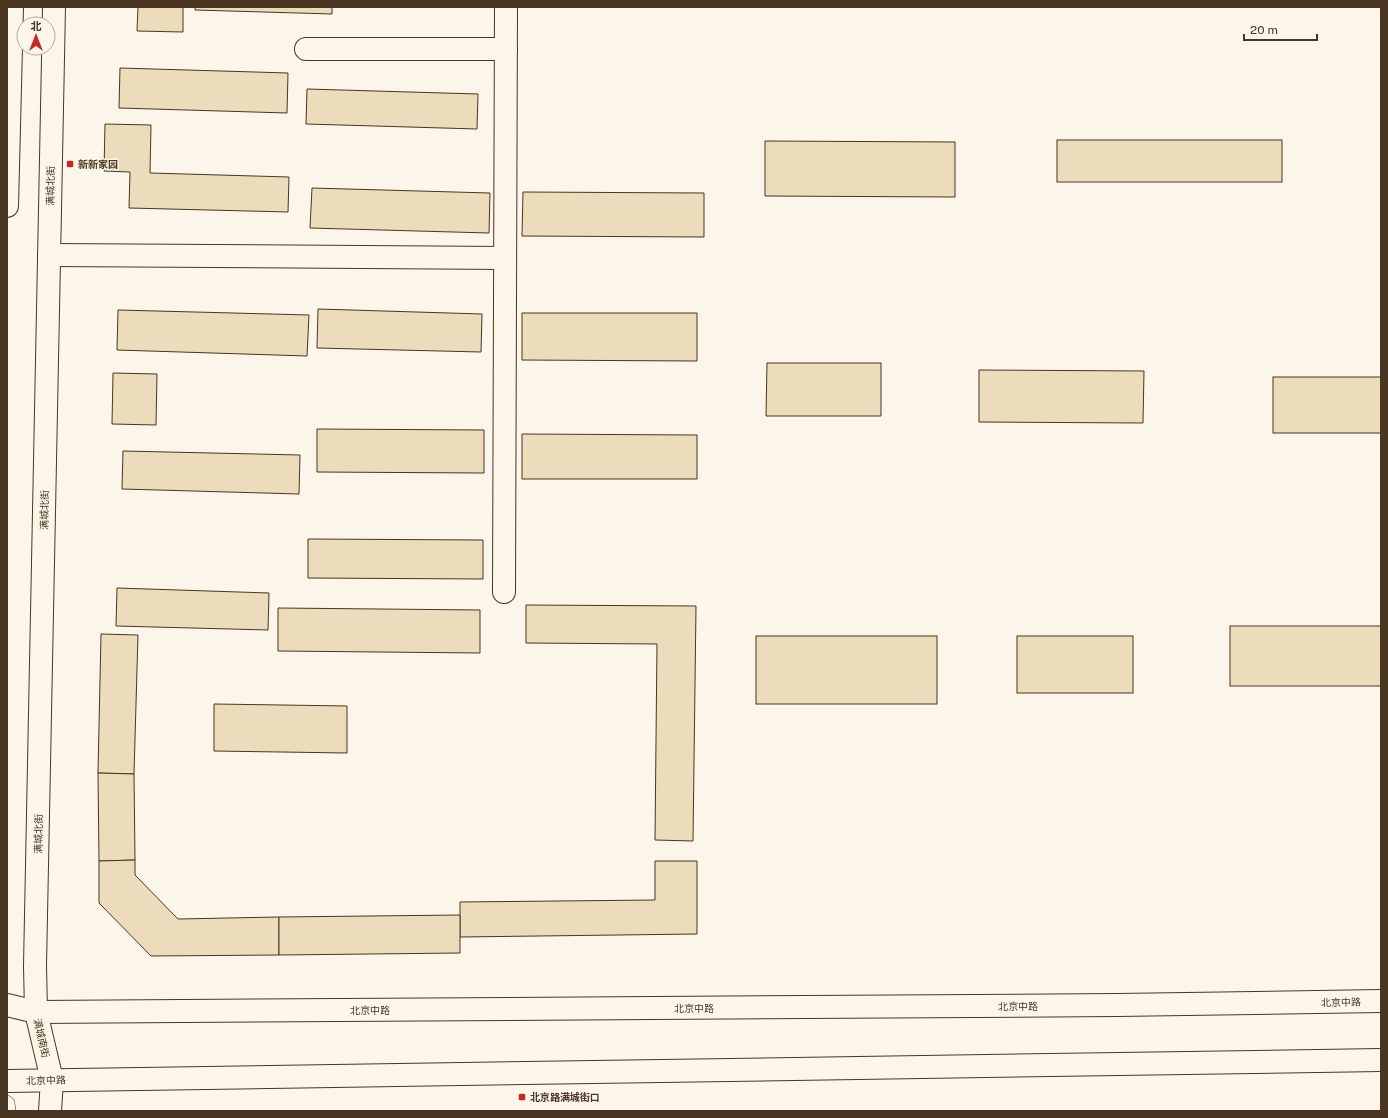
<svg xmlns="http://www.w3.org/2000/svg" width="1388" height="1118" font-family="'Public Sans','Noto Sans SC',sans-serif">
	<style>
		.building { fill: #ecdcbc; stroke: #4a3520 }
		.lines { fill: none; stroke-linecap: round; stroke-linejoin: round }
		.lane-casing { stroke: #4a3520; stroke-width: 12 }
		.street-casing { stroke: #4a3520; stroke-width: 24 }
		.secondary-casing { stroke: #4a3520; stroke-width: 24 }
		.primary-casing { stroke: #4a3520; stroke-width: 24 }
		.lane { stroke: #fbf6e9; stroke-width: 11 }
		.street { stroke: #fbf6e9; stroke-width: 22 }
		.secondary { stroke: #fbf6e9; stroke-width: 22 }
		.primary { stroke: #fbf6e9; stroke-width: 22 }
		.poi-dot { fill: #c62828; stroke: #fbf6e9; stroke-width: 1.5 }
		.labels { text-anchor: middle; dominant-baseline: central; stroke-width: 3; stroke-linejoin: round; paint-order: stroke }
		.poi-label { font-size: 10px; font-weight: bold; fill: #4a3520; stroke: #fbf6e9; text-anchor: start }
		.street-label { font-size: 10px; fill: #4a3520; stroke: #fbf6e9 }
	</style>
	<rect width="100%" height="100%" fill="#fbf6e9"/>
	<g class="building">
		<polygon points="138,7 183,7 183,32 137,31"/>
		<polygon points="195,7 332,7 332,14 195,10"/>
		<polygon points="120,68 288,73 287,113 119,108"/>
		<polygon points="307,89 478,94 477,129 306,124"/>
		<polygon points="105,124 151,125 150,173 289,177 288,212 129,208 130,172 104,171"/>
		<rect x="1057" y="140" width="225" height="42"/>
		<polygon points="765,141 955,142 955,197 765,196"/>
		<polygon points="312,188 490,193 489,233 310,228"/>
		<polygon points="523,192 704,193 704,237 522,236"/>
		<polygon points="318,309 482,314 481,352 317,348"/>
		<polygon points="118,310 309,315 307,356 117,350"/>
		<polygon points="522,313 697,313 697,361 522,360"/>
		<polygon points="767,363 881,363 881,416 766,416"/>
		<polygon points="979,370 1144,371 1143,423 979,422"/>
		<polygon points="113,373 157,374 156,425 112,424"/>
		<rect x="1273" y="377" width="108" height="56"/>
		<polygon points="317,429 484,430 484,473 317,472"/>
		<polygon points="522,434 697,435 697,479 522,479"/>
		<polygon points="123,451 300,455 299,494 122,489"/>
		<polygon points="308,539 483,540 483,579 308,578"/>
		<polygon points="117,588 269,593 268,630 116,626"/>
		<polygon points="526,605 696,606 693,841 655,840 657,644 526,643"/>
		<polygon points="278,608 480,610 480,653 278,651"/>
		<rect x="1230" y="626" width="151" height="60"/>
		<polygon points="101,634 138,635 134,774 98,773"/>
		<rect x="756" y="636" width="181" height="68"/>
		<rect x="1017" y="636" width="116" height="57"/>
		<polygon points="214,704 347,706 347,753 214,751"/>
		<polygon points="98,773 134,774 135,860 99,861"/>
		<polygon points="135,860 135,875 178,919 279,917 279,955 151,956 99,903 99,861"/>
		<polygon points="655,861 697,861 697,934 460,937 460,902 655,900"/>
		<polygon points="460,915 460,953 279,955 279,917"/>
	</g>
	<g class="lines">
		<g class="lane-casing">
			<polyline id="lane" points="7,1101 9,1103 10,1111"/>
		</g>
		<g class="street-casing">
			<g id="street">
				<polyline points="306,49 506,49"/>
				<polyline points="49,255 505,258"/>
				<polyline points="504,592 506,7"/>
			</g>
		</g>
		<g class="secondary-casing">
			<g id="secondary">
				<polyline points="7,206 12,7"/>
				<polyline points="50,1111 52,1080 36,1012 35,966 54,7"/>
			</g>
		</g>
		<g class="primary-casing">
			<g id="primary">
				<polyline points="7,1005 36,1012 1117,1005 1381,1001"/>
				<polyline points="7,1081 1381,1060"/>
			</g>
		</g>
		<use href="#lane" class="lane"/>
		<use href="#street" class="street"/>
		<use href="#secondary" class="secondary"/>
		<use href="#primary" class="primary"/>
	</g>
	<g class="poi-dot">
		<rect x="66" y="160" width="8" height="8" rx="2"/>
		<rect x="518" y="1093" width="8" height="8" rx="2"/>
	</g>
	<g class="labels">
		<g class="poi-label">
			<text x="78" y="164">新新家园</text>
			<text x="530" y="1097">北京路满城街口</text>
		</g>
		<g class="street-label">
			<text transform="translate(50 186) rotate(-89)">满城北街</text>
			<text transform="translate(44 510) rotate(-89)">满城北街</text>
			<text transform="translate(38 834) rotate(-89)">满城北街</text>
			<text transform="translate(1341 1002) rotate(-1)">北京中路</text>
			<text x="1018" y="1006">北京中路</text>
			<text x="694" y="1008">北京中路</text>
			<text x="370" y="1010">北京中路</text>
			<text transform="translate(42 1038) rotate(77)">满城南街</text>
			<text transform="translate(46 1080) rotate(-1)">北京中路</text>
		</g>
	</g>
	<rect width="1388" height="1118" fill="none" stroke="#4a3520" stroke-width="16"/>
	<g transform="translate(36 36)"><circle r="19" fill="#fbf6e9" stroke="#b4a999"/>
	<path d="M0-3L7 15L0 10L-7 15Z" fill="#c62828"/>
	<text y="-6" font-size="11" font-weight="bold" text-anchor="middle" fill="#4a3520">北</text>
	</g>
	<path d="M1244 34v6h73v-6" fill="none" stroke="#4a3520" stroke-width="2"/>
	<text x="1250" y="34" font-size="12" fill="#4a3520" stroke="#fbf6e9" stroke-width="3" paint-order="stroke">20 m</text>
</svg>
